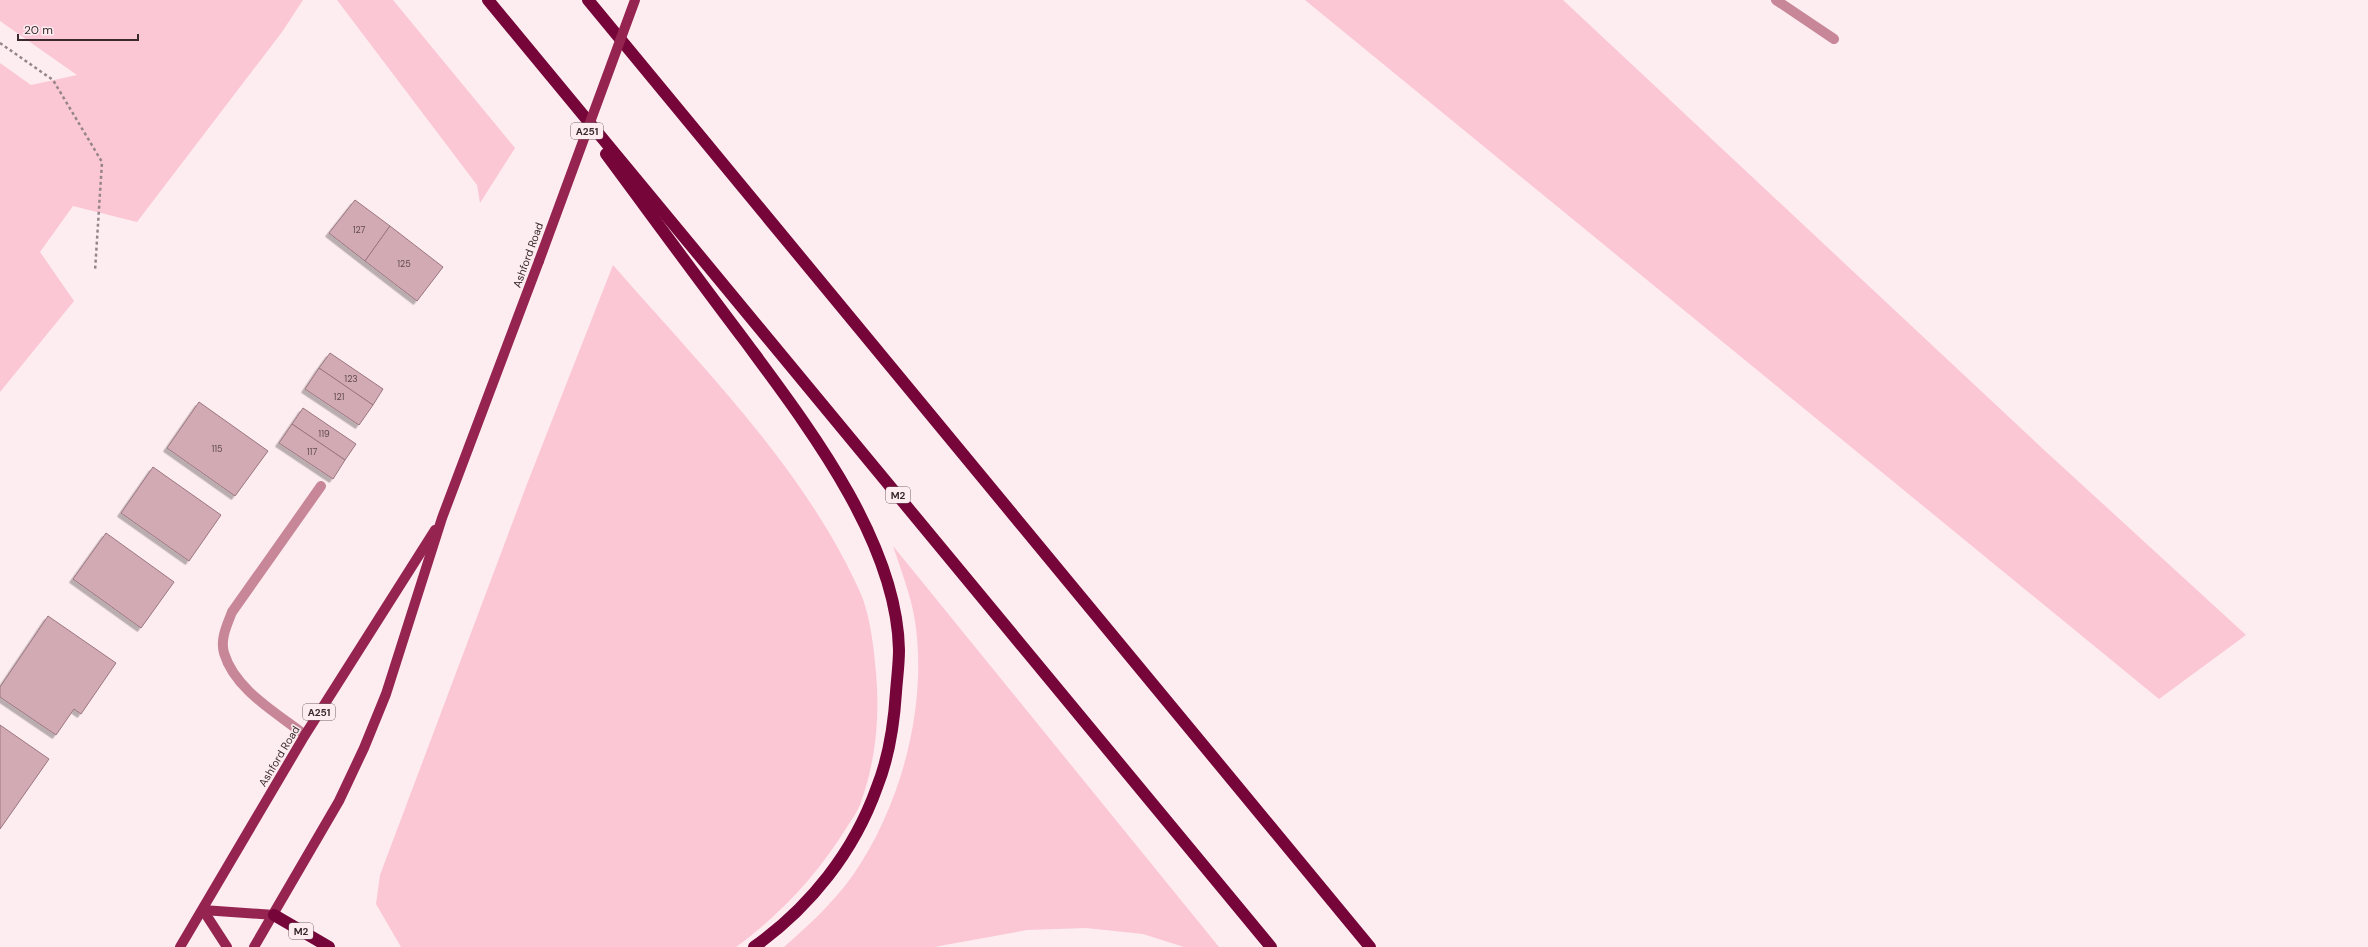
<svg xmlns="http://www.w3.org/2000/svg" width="2368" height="947" font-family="'DM Sans',sans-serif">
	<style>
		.green { fill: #fbc7d4 }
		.building { fill: #d2aab4; stroke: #9b7680; filter: url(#shadow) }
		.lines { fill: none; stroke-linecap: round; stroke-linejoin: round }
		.path { stroke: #958589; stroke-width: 2.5; stroke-dasharray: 3 3; stroke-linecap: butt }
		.service { stroke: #c78798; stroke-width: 10 }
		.primary { stroke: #962451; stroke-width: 10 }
		.motorway { stroke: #760539; stroke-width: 12 }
		.primary-bridge { stroke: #962451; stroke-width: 10 }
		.labels { text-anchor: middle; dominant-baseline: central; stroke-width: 3; stroke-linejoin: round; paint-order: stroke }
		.number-label { font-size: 9px; fill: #604a50 }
		.shield { fill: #fdecf0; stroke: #746468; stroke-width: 1 }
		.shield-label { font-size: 10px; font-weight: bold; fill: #3a2a2e }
		.street-label { font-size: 11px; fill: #3a2a2e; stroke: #fdecf0 }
	</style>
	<defs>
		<filter id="shadow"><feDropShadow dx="-3.5" dy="3.5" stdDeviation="0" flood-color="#0004"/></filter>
	</defs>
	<rect width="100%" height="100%" fill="#fdecf0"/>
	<g class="green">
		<polygon points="0,0 303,0 282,32 137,222 73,206 40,252 74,301 0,392 0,63 31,85 77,75 0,21"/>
		<polygon points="337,0 393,0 515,148 480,203 477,185"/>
		<polygon points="1305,0 1563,0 2043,449 2246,635 2159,699"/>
		<path d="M 613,265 C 701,366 805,469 860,592 C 870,614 874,648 876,673 C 880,716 876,760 861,802 C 858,811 852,819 847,827 C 818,874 780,915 736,947 L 401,947 L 376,904 L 380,875 L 527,484 Z"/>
		<path d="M 893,546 L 1219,947 L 1184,947 L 1143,934 L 1086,928 L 1027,930 L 934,947 L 784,947 C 809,925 834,902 853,875 C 901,806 928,706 915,621 C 911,596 901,570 893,546 Z"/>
	</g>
	<g class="building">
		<polygon points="355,200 390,226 365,261 329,233"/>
		<polygon points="390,226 443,267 417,301 365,261"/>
		<polygon points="330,353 383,389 373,405 319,368"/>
		<polygon points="319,368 373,405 359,425 305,389"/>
		<polygon points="199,402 268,451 235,496 167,448"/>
		<polygon points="303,408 356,444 345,460 292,424"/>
		<polygon points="292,424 345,460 333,479 279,443"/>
		<polygon points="153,467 221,515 189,561 121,513"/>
		<polygon points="106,533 174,582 141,628 73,579"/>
		<polygon points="48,616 116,663 81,714 74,709 56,735 0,697 0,687"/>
		<polygon points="0,725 49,759 0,829"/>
	</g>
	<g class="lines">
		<polyline class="path" points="0,43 53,80 102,162 95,271"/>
		<g class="service">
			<polyline points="1776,0 1834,39"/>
			<path d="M 305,735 C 277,713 235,690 224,653 C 220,639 227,625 232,612 L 321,486"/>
		</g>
		<g class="primary">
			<polyline points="203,910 274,915"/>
			<polyline points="203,910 227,947"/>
			<polyline points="180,947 305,735 435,530"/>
			<polyline points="254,947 339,801 364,748 386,694 442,518 539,261"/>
		</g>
		<g class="motorway">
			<polyline points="488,0 1271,947"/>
			<polyline points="588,0 1370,947"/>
			<path d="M 606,154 C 652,216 698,279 745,341 C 807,425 897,541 899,650 C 899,664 897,678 896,692 C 894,724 889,757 877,787 C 854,852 810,907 754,947"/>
			<polyline points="274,915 329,947"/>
		</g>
		<polyline class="primary-bridge" points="539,261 635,0"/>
	</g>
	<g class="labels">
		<g class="number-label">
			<text x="359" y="230">127</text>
			<text x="404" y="264">125</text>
			<text x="351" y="379">123</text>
			<text x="339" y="397">121</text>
			<text x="324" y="434">119</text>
			<text x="217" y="449">115</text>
			<text x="312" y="452">117</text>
		</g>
		<g class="shield">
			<rect x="571" y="123" width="32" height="16" rx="3"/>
			<rect x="886" y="487" width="24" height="16" rx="3"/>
			<rect x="303" y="704" width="32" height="16" rx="3"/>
			<rect x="289" y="923" width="24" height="16" rx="3"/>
		</g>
		<g class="shield-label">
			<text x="587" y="131">A251</text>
			<text x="898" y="495">M2</text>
			<text x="319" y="712">A251</text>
			<text x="301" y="931">M2</text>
		</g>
		<g class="street-label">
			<text transform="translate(528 255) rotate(-70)">Ashford Road</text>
			<text transform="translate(279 756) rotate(-59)">Ashford Road</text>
		</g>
	</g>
	<path d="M18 34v6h120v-6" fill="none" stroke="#3a2a2e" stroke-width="2"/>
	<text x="24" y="34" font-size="12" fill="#3a2a2e" stroke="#fdecf0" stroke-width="3" paint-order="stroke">20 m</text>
</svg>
